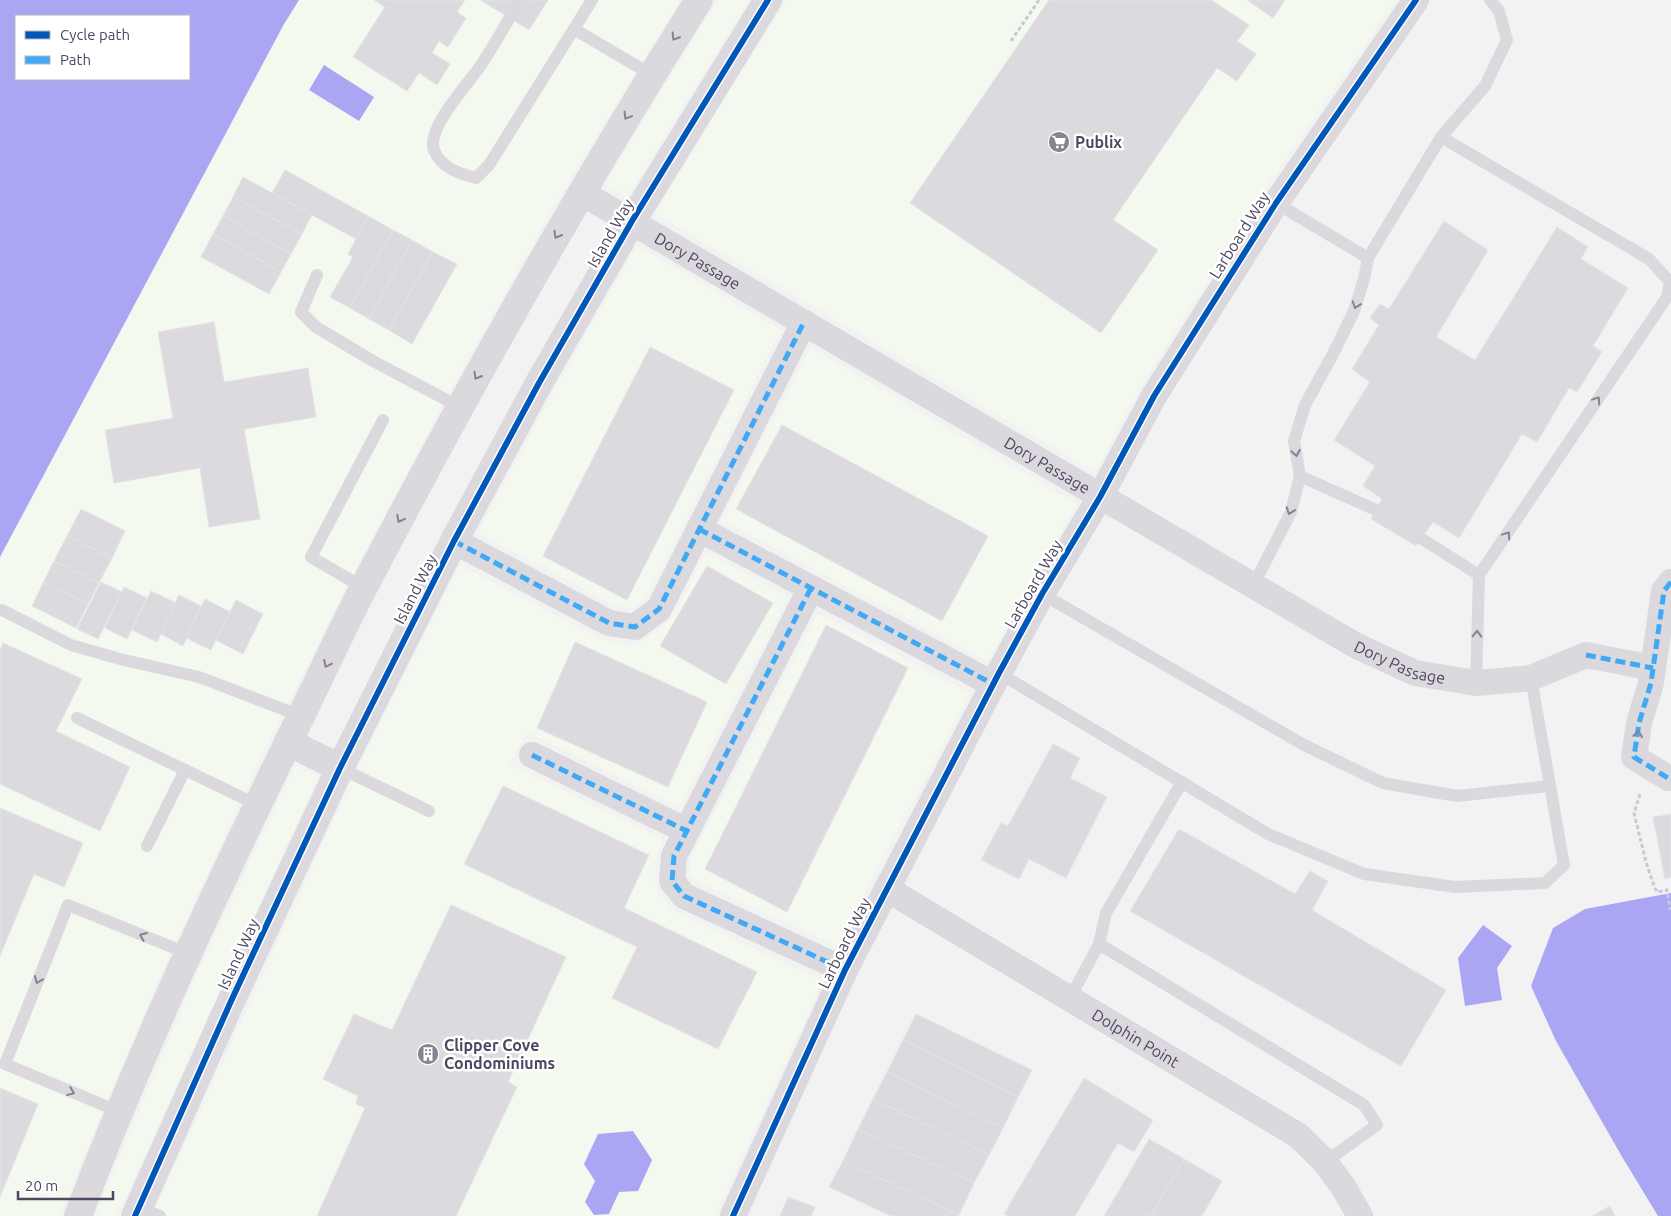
<svg xmlns="http://www.w3.org/2000/svg" width="1671" height="1216" font-family="Ubuntu,sans-serif">
	<style>
		.commercial { fill: #f3f9ee }
		.water { fill: #aba6f4; fill-rule: evenodd }
		.building { fill: #dcdade; stroke: #e4e3e5 }
		.lines { fill: none; stroke-linecap: round; stroke-linejoin: round }
		.path { stroke: #c4cbd3; stroke-width: 3; stroke-dasharray: 4 2.5; stroke-linecap: butt }
		.service { stroke: #dbd8de; stroke-width: 12 }
		.minor { stroke: #dbd8de; stroke-width: 26 }
		.tertiary { stroke: #dbd8de; stroke-width: 28 }
		.quiet { stroke: #3fa9f5; stroke-width: 5; stroke-dasharray: 10 5; stroke-linecap: butt }
		.cycleway-casing { stroke: #fff; stroke-width: 9 }
		.cycleway { stroke: #0057b8; stroke-width: 6 }
		.oneway { stroke: #878092 }
		.labels { text-anchor: middle; dominant-baseline: central; stroke-width: 5; stroke-linejoin: round; paint-order: stroke }
		.poi-label { font-size: 16px; font-weight: bold; fill: #4f4660; stroke: #fff; text-anchor: start }
		.street-label { font-size: 16px; fill: #4f4660; stroke: #fff }
	</style>
	<rect width="100%" height="100%" fill="#f2f2f2"/>
	<g class="commercial">
		<polygon points="299,0 680,0 557,200 456,380 349,581 265,750 165,965 85,1153 60,1216 0,1216 0,557 284,24"/>
		<polygon points="718,0 749,0 627,197 605,185 666,83"/>
		<polygon points="787,0 1396,0 1262,193 1140,388 1095,472 826,314 827,312 813,306 655,214 736,80"/>
		<polygon points="637,245 781,330 646,598 632,608 616,606 478,533 554,391"/>
		<polygon points="810,347 1076,504 987,661 722,520"/>
		<polygon points="706,553 788,597 680,807 527,732 509,764 664,840 656,857 655,881 658,893 675,912 823,981 715,1216 152,1216 355,774 460,565 600,639 630,645 644,641 668,622 674,615"/>
		<polygon points="817,613 970,693 863,896 864,897 839,947 696,881 689,873 691,859"/>
		<polygon points="295,766 318,777 117,1216 96,1216 117,1162 196,976"/>
	</g>
	<g class="water">
		<path d="M 0,0 L 299,0 L 284,24 L 0,557 ZM 16,16 L 189,16 L 189,79 L 16,79 Z"/>
		<polygon points="324,65 374,97 359,121 309,90"/>
		<polygon points="1671,893 1671,1216 1658,1216 1621,1155 1556,1041 1531,986 1553,928 1585,909"/>
		<polygon points="1483,925 1512,946 1497,968 1502,1000 1465,1006 1458,958"/>
		<polygon points="633,1131 652,1160 638,1191 619,1192 609,1214 594,1215 585,1202 595,1181 584,1164 598,1134"/>
	</g>
	<g class="building">
		<polygon points="374,0 465,0 457,12 466,18 448,47 439,41 432,53 450,64 437,85 419,73 407,91 353,57 385,7"/>
		<polygon points="480,0 548,0 529,30"/>
		<polygon points="1049,0 1211,0 1249,25 1237,41 1256,54 1237,81 1217,68 1113,220 1158,250 1101,333 910,203"/>
		<polygon points="1247,0 1285,0 1273,18"/>
		<polygon points="285,170 368,216 356,239 272,193"/>
		<polygon points="243,177 312,215 302,234 233,197"/>
		<polygon points="233,197 302,234 291,254 223,216"/>
		<polygon points="223,216 291,254 281,272 213,234"/>
		<polygon points="368,216 393,230 350,308 330,297 353,257 348,254"/>
		<polygon points="1444,221 1488,250 1436,337 1475,360 1557,227 1588,247 1581,259 1628,288 1593,346 1602,352 1577,392 1569,388 1537,442 1522,434 1459,538 1433,522 1416,546 1371,519 1382,499 1363,486 1375,466 1334,440 1370,382 1352,369 1379,325 1370,318 1380,304 1389,309"/>
		<polygon points="393,230 412,240 369,319 350,308"/>
		<polygon points="213,234 281,272 269,294 201,257"/>
		<polygon points="412,240 433,252 389,330 369,319"/>
		<polygon points="433,252 457,264 412,344 389,330"/>
		<polygon points="214,322 224,382 308,368 316,417 244,429 260,519 209,527 200,468 114,483 105,430 173,418 158,332"/>
		<polygon points="650,347 734,390 627,600 543,556"/>
		<polygon points="782,425 988,536 942,621 736,509"/>
		<polygon points="81,509 125,531 112,558 67,536"/>
		<polygon points="67,536 112,558 99,583 54,561"/>
		<polygon points="54,561 99,583 88,604 43,583"/>
		<polygon points="707,566 773,603 726,684 660,646"/>
		<polygon points="101,582 122,592 98,639 77,629"/>
		<polygon points="43,583 88,604 76,628 32,606"/>
		<polygon points="124,587 147,598 127,639 105,628"/>
		<polygon points="151,591 176,603 157,642 132,630"/>
		<polygon points="179,595 201,606 183,646 161,634"/>
		<polygon points="205,599 230,612 211,650 186,638"/>
		<polygon points="236,600 263,614 243,654 216,640"/>
		<polygon points="826,625 908,668 787,912 705,869"/>
		<polygon points="575,642 707,702 668,787 537,728"/>
		<polygon points="3,643 82,679 56,731 130,767 100,831 0,784 0,650"/>
		<polygon points="1053,744 1080,758 1070,778 1107,797 1066,878 1029,859 1019,879 981,860 1001,823 1008,826"/>
		<polygon points="503,786 649,855 624,908 757,972 718,1049 612,998 637,947 464,864"/>
		<polygon points="0,808 83,843 64,887 34,874 0,956"/>
		<polygon points="1671,814 1671,877 1665,879 1653,817"/>
		<polygon points="1179,829 1295,894 1310,871 1328,881 1312,910 1446,990 1401,1066 1130,911"/>
		<polygon points="451,905 566,957 508,1082 517,1087 456,1216 317,1216 365,1108 356,1104 358,1096 323,1079 354,1014 392,1030"/>
		<polygon points="916,1014 1032,1070 1018,1097 903,1040"/>
		<polygon points="903,1040 1018,1097 1003,1128 887,1072"/>
		<polygon points="887,1072 1003,1128 989,1155 873,1099"/>
		<polygon points="1084,1078 1153,1120 1134,1152 1118,1143 1075,1216 1008,1216 1004,1214"/>
		<polygon points="0,1088 38,1104 0,1197"/>
		<polygon points="873,1099 989,1155 974,1183 858,1129"/>
		<polygon points="858,1129 974,1183 959,1215 843,1161"/>
		<polygon points="1149,1139 1184,1159 1151,1216 1104,1216"/>
		<polygon points="1184,1159 1222,1181 1202,1216 1151,1216"/>
		<polygon points="843,1161 959,1215 958,1216 891,1216 829,1187"/>
		<polygon points="788,1197 815,1207 811,1216 780,1216"/>
		<polygon points="1610,1206 1615,1216 1592,1216"/>
	</g>
	<g class="lines">
		<g class="path">
			<polyline points="1011,41 1039,0"/>
			<polyline points="1640,794 1634,813 1646,862 1654,886 1657,892 1667,890 1670,910"/>
		</g>
		<g class="service">
			<path d="M 520,0 C 507,22 495,44 481,65 C 469,83 426,128 434,150 C 441,168 460,174 476,178 L 489,165 L 592,0"/>
			<polyline points="574,29 652,75"/>
			<polyline points="1441,137 1649,259 1670,282 1667,297 1479,575"/>
			<polyline points="1276,203 1368,258 1441,137 1485,86 1507,40 1499,11 1490,0"/>
			<polyline points="317,275 301,312 316,327 373,361 460,407"/>
			<polyline points="1300,476 1294,441 1305,405 1333,354 1354,311 1364,279 1368,258"/>
			<polyline points="1422,539 1479,575 1476,683"/>
			<polyline points="1253,586 1291,512 1300,476 1376,510"/>
			<polyline points="364,588 311,557 383,420"/>
			<polyline points="1042,594 1304,745 1383,783 1457,796 1550,786"/>
			<polyline points="2,610 71,645 120,659 199,677 301,716"/>
			<polyline points="999,673 1268,834 1364,874 1455,887 1545,883 1564,865 1531,678"/>
			<polyline points="77,718 258,805"/>
			<polyline points="340,768 429,811"/>
			<polyline points="147,846 185,770"/>
			<polyline points="1099,944 1106,913 1182,782"/>
			<polyline points="1070,998 1099,944 1364,1105 1377,1125 1325,1162"/>
			<polyline points="120,1112 5,1064 68,905 189,954"/>
			<polyline points="138,1207 160,1216"/>
		</g>
		<g class="minor">
			<path id="s1" d="M 582,193 L 1355,645 L 1415,673 L 1476,683 L 1531,678 L 1586,655 L 1653,668"/>
			<polyline points="699,529 993,684"/>
			<polyline points="454,541 609,623 635,627 659,609 804,322"/>
			<polyline points="1671,582 1664,591 1651,683 1639,723 1634,757 1668,778 1671,778"/>
			<polyline points="811,588 674,856 672,881 684,896 845,970"/>
			<polyline points="532,755 687,831"/>
			<path id="s2" d="M 887,889 L 1299,1136 L 1325,1162 L 1344,1188 L 1360,1216"/>
			<polyline points="733,1216 845,970 999,673 1042,594 1100,497 1154,396 1276,203 1416,0"/>
		</g>
		<g class="tertiary">
			<polyline points="288,742 340,768"/>
			<path d="M 78,1216 C 143,1045 221,879 302,714 C 323,671 343,627 365,585 C 469,386 579,190 699,0"/>
			<polyline points="135,1216 232,999 340,768 454,541 539,383 632,221 768,0"/>
		</g>
		<g class="quiet">
			<polyline points="699,529 993,684"/>
			<polyline points="454,541 609,623 635,627 659,609 804,322"/>
			<polyline points="1671,582 1664,591 1651,683 1639,723 1634,757 1668,778 1671,778"/>
			<polyline points="811,588 674,856 672,881 684,896 845,970"/>
			<polyline points="1586,655 1653,668"/>
			<polyline points="532,755 687,831"/>
		</g>
		<g class="cycleway-casing">
			<g id="cycleway">
				<polyline points="135,1216 232,999 340,768 454,541 539,383 632,221 768,0"/>
				<polyline points="733,1216 845,970 999,673 1042,594 1100,497 1154,396 1276,203 1416,0"/>
			</g>
		</g>
		<use href="#cycleway" class="cycleway"/>
	</g>
	<defs><path id="oneway-chevron" d="M-2-3.5L2.5 0L-2 3.5" fill="none" stroke-width="1.6" stroke-linecap="round" stroke-linejoin="round" transform="scale(1.25)"/></defs>
	<g class="oneway">
		<use href="#oneway-chevron" transform="translate(675 37) rotate(122)"/>
		<use href="#oneway-chevron" transform="translate(627 116) rotate(121)"/>
		<use href="#oneway-chevron" transform="translate(557 235) rotate(120)"/>
		<use href="#oneway-chevron" transform="translate(1356 305) rotate(109)"/>
		<use href="#oneway-chevron" transform="translate(477 376) rotate(120)"/>
		<use href="#oneway-chevron" transform="translate(1597 400) rotate(-56)"/>
		<use href="#oneway-chevron" transform="translate(1296 453) rotate(80)"/>
		<use href="#oneway-chevron" transform="translate(1290 511) rotate(110)"/>
		<use href="#oneway-chevron" transform="translate(400 519) rotate(118)"/>
		<use href="#oneway-chevron" transform="translate(1507 535) rotate(-56)"/>
		<use href="#oneway-chevron" transform="translate(1477 634) rotate(-88)"/>
		<use href="#oneway-chevron" transform="translate(327 664) rotate(116)"/>
		<use href="#oneway-chevron" transform="translate(1638 734) rotate(-82)"/>
		<use href="#oneway-chevron" transform="translate(143 936) rotate(-157)"/>
		<use href="#oneway-chevron" transform="translate(38 980) rotate(112)"/>
		<use href="#oneway-chevron" transform="translate(71 1092) rotate(22)"/>
	</g>
	<defs>
		<g id="supermarket-disc" transform="scale(1.125)"><circle r="9.5" fill="#888293" stroke="#fff"/><path d="M-6-5.5h2.5l.6 2H6L4.5 2H-2.5L-4.4-4H-6ZM-1.5 3.2a1.3 1.3 0 1 0 .1 0ZM3 3.2a1.3 1.3 0 1 0 .1 0Z" fill="#fff"/></g>
		<g id="building-disc" transform="scale(1.125)"><circle r="9.5" fill="#888293" stroke="#fff"/><path d="M-4-6H4V6H1V3H-1V6H-4ZM-2.5-4.3h1.7v1.8h-1.7ZM.8-4.3h1.7v1.8H.8ZM-2.5-1h1.7V.8h-1.7ZM.8-1h1.7V.8H.8Z" fill="#fff"/></g>
	</defs>
	<g fill-rule="evenodd">
		<use href="#supermarket-disc" x="1059" y="142"/>
		<use href="#building-disc" x="428" y="1054"/>
	</g>
	<g class="labels">
		<g class="poi-label">
			<text x="1075" y="142">Publix</text>
			<text x="444" y="1045">Clipper Cove<tspan x="444" dy="18">Condominiums</tspan></text>
		</g>
		<g class="street-label">
			<text transform="translate(610 233) rotate(-60)">Island Way</text>
			<text transform="translate(1239 235) rotate(-58)">Larboard Way</text>
			<text stroke="none"><textPath href="#s1" startOffset="134">Dory Passage</textPath></text>
			<text stroke="none"><textPath href="#s1" startOffset="539">Dory Passage</textPath></text>
			<text transform="translate(1033 584) rotate(-60)">Larboard Way</text>
			<text transform="translate(415 589) rotate(-63)">Island Way</text>
			<text stroke="none"><textPath href="#s1" startOffset="944">Dory Passage</textPath></text>
			<text transform="translate(844 943) rotate(-64)">Larboard Way</text>
			<text transform="translate(238 954) rotate(-65)">Island Way</text>
			<text stroke="none"><textPath href="#s2" startOffset="290">Dolphin Point</textPath></text>
		</g>
	</g>
	<rect x="15" y="15" width="175" height="65" fill="#ffffff" stroke="#b9b5bf"/>
	<rect x="25" y="31" width="25" height="8" fill="#0057b8" stroke="#b9b5bf"/>
	<text x="60" y="40" font-size="15" fill="#4f4660">Cycle path</text>
	<rect x="25" y="56" width="25" height="8" fill="#3fa9f5" stroke="#b9b5bf"/>
	<text x="60" y="65" font-size="15" fill="#4f4660">Path</text>
	<path d="M18 1191v8h95v-8" fill="none" stroke="#4f4660" stroke-width="2.5"/>
	<text x="25" y="1191" font-size="15" fill="#4f4660" stroke="#ffffff" stroke-width="4" paint-order="stroke">20 m</text>
</svg>
